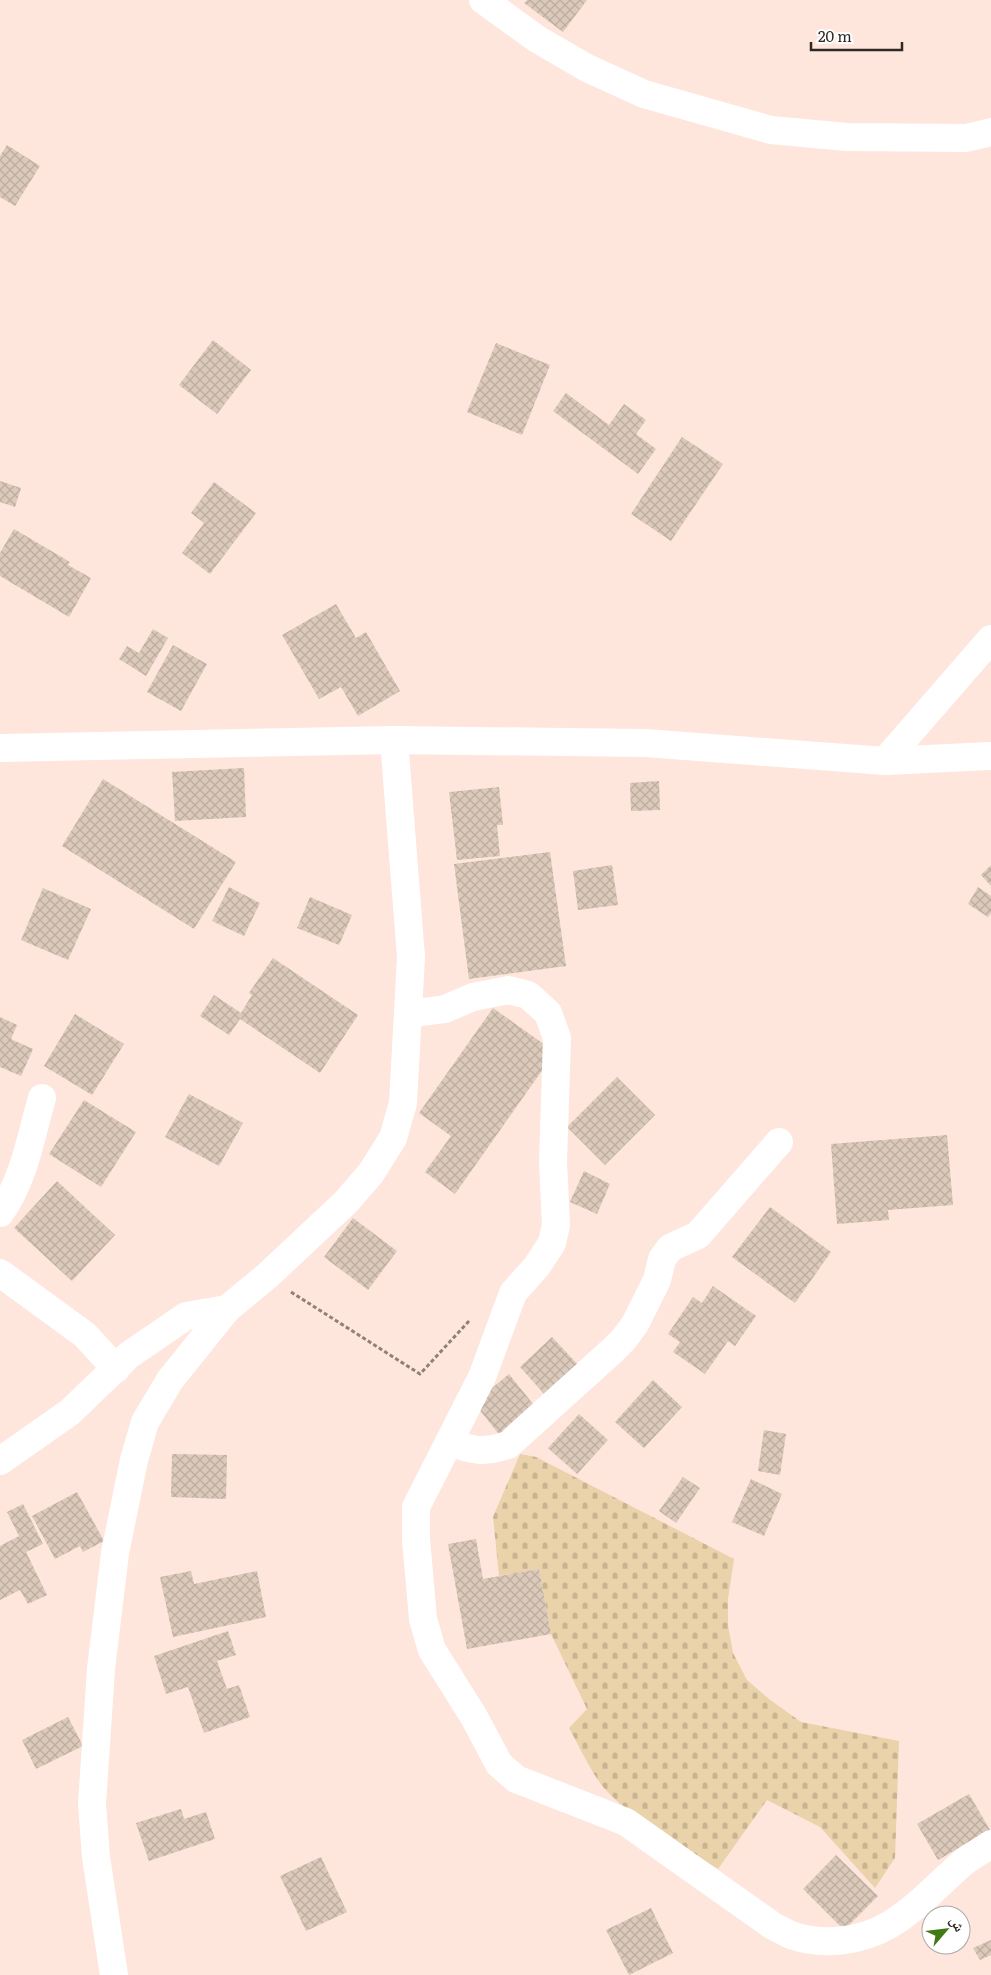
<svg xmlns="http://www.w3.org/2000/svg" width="991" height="1975" font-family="Literata,'Noto Naskh Arabic',serif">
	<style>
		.cemetery { fill: url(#cemetery-stones) }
		.building { fill: url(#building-cross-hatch) }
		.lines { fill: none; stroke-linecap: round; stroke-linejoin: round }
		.path { stroke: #90807a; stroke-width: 3; stroke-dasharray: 4 2.5; stroke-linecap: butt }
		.minor { stroke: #fff; stroke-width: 28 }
	</style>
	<defs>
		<pattern id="cemetery-stones" width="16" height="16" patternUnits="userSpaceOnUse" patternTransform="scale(1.25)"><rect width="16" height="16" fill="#ead2aa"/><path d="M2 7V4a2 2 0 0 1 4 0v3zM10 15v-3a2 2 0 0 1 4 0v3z" fill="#c9b492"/></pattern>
		<pattern id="building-cross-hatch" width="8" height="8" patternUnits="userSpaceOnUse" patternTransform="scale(1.25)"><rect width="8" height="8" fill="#dbc9ba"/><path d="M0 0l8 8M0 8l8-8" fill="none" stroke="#bcada0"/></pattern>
	</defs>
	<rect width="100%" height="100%" fill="#fee6dd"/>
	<path class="cemetery" d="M 520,1454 L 536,1457 L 734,1559 L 728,1599 L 728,1625 L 733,1653 L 747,1680 L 769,1699 L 801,1722 L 899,1741 L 895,1858 L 875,1888 L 820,1827 L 767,1800 L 718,1869 C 679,1845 635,1822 604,1788 C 592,1774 578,1744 569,1728 L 587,1709 L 551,1634 L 539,1569 L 499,1576 L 493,1517 Z"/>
	<g class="building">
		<polygon points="527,0 587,0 563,32 524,3"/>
		<polygon points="7,145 40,166 15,206 0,197 0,156"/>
		<polygon points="213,340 251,370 217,414 179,385"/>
		<polygon points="496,343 550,365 522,435 467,412"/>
		<polygon points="566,393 609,425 624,404 646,420 636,434 656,449 638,474 553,411"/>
		<polygon points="682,437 723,464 671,541 631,514"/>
		<polygon points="0,481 21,488 15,507 0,502"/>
		<polygon points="214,482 256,513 210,574 182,553 204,523 191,513"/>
		<polygon points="14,529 70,562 68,565 91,578 69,617 0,576 0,553"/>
		<polygon points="336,604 356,638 366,632 400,691 358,716 341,687 319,699 282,635"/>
		<polygon points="153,629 168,638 146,676 119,659 127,646 139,653"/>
		<polygon points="173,645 207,664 181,711 147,692"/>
		<polygon points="244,768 246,817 175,821 172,772"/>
		<polygon points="103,779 236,862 194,929 62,846"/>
		<polygon points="659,781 660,810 631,811 630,783"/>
		<polygon points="499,787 503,825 497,825 500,856 457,860 449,792"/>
		<polygon points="550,852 566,966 469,979 454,864"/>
		<polygon points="612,865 618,905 578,910 573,871"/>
		<polygon points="991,865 991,886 981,875"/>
		<polygon points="229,887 260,903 244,936 212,921"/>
		<polygon points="978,887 991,896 991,913 988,917 968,904"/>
		<polygon points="43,888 91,909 68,960 21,940"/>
		<polygon points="310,897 352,915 339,945 297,928"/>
		<polygon points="273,958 358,1015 320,1073 240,1019 229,1035 200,1016 214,995 241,1013 252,995 249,993"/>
		<polygon points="493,1008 555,1052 455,1194 425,1172 451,1136 419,1113"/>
		<polygon points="75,1014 124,1044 92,1095 44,1066"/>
		<polygon points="0,1017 17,1025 11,1039 33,1049 21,1076 0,1067"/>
		<polygon points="617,1077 655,1115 605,1165 567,1127"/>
		<polygon points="189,1094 243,1123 219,1166 165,1137"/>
		<polygon points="84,1100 136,1132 101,1187 49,1154"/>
		<polygon points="947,1135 953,1205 888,1210 889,1220 837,1224 831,1144"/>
		<polygon points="584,1171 610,1184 597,1214 570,1202"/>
		<polygon points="57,1181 115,1235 72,1281 14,1228"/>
		<polygon points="770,1207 831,1252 795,1303 732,1257"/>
		<polygon points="353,1218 397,1251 368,1290 324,1257"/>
		<polygon points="713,1286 756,1316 735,1346 728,1341 705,1374 673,1352 680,1342 668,1334 693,1297 702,1303"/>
		<polygon points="552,1337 579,1366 546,1396 520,1367"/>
		<polygon points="509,1374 537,1409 502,1438 474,1403"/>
		<polygon points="653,1380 682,1407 644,1448 615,1422"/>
		<polygon points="579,1414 608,1440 577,1474 548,1448"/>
		<polygon points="764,1430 786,1434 780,1475 758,1471"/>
		<polygon points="172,1454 227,1455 226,1499 171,1497"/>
		<polygon points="683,1477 700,1488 676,1523 659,1511"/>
		<polygon points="751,1479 782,1494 764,1536 732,1522"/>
		<polygon points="77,1492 104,1541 83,1552 80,1546 55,1559 32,1516"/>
		<polygon points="23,1504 43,1544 26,1552 47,1595 28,1604 20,1590 0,1600 0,1546 19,1536 7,1512"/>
		<polygon points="476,1539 483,1579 539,1569 551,1634 467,1649 448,1544"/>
		<polygon points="191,1571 194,1584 257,1571 266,1617 173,1637 160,1577"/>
		<polygon points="228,1631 236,1655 217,1661 227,1689 239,1685 250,1717 204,1733 188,1687 166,1694 154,1656"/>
		<polygon points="68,1717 83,1746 36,1769 22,1740"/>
		<polygon points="969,1794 990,1830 938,1860 917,1824"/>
		<polygon points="181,1809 184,1819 206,1812 215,1839 149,1861 136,1823"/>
		<polygon points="836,1855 878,1896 844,1930 803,1889"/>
		<polygon points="321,1857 347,1912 306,1931 280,1876"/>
		<polygon points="651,1908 673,1953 629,1975 606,1930"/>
		<polygon points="991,1940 991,1955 980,1960 973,1948"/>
	</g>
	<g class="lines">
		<polyline class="path" points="291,1292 420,1374 470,1320"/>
		<g class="minor">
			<polyline points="483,0 537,39 587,68 644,94 771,130 847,137 966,138 991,132"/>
			<polyline points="0,748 394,740 645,743 885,761 991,756"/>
			<polyline points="885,761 991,639"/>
			<path d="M 408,1014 L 445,1009 L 473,997 L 509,990 L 528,995 L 548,1013 L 557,1038 L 553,1162 L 556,1225 L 552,1243 L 537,1266 L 513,1293 L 482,1377 L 416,1507 L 416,1539 L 423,1619 L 432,1650 L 474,1717 L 499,1764 L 516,1779 L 626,1822 L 773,1926 C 780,1929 787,1934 794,1936 C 824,1946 862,1941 889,1925 C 918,1908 940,1882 965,1861 C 973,1855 983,1850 991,1844"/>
			<path d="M 0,1213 C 24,1181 31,1136 42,1098"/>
			<polyline points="0,1273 85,1335 116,1369"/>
			<path d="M 449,1442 C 473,1451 484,1453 508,1445 L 613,1350 L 624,1339 L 635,1324 L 657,1280 L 662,1259 L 670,1248 L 698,1235 L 779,1142"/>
			<polyline points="0,1461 70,1412 129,1355 186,1316 227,1309"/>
			<polyline points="114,1975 96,1857 92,1804 101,1669 115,1553 134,1460 145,1422 170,1380 227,1309 267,1276 346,1202 371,1173 393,1138 403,1103 411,957 394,740"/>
		</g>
	</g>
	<g transform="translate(946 1930) rotate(62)"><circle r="24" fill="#ffffff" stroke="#ada9a8"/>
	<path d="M0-4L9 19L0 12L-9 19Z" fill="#427b13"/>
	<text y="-8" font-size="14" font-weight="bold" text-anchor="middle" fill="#312825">ش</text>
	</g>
	<path d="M811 42v8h91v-8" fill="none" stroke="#312825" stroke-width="2.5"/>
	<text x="818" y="42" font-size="15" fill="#312825" stroke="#ffffff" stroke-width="4" paint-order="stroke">20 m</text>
</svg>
